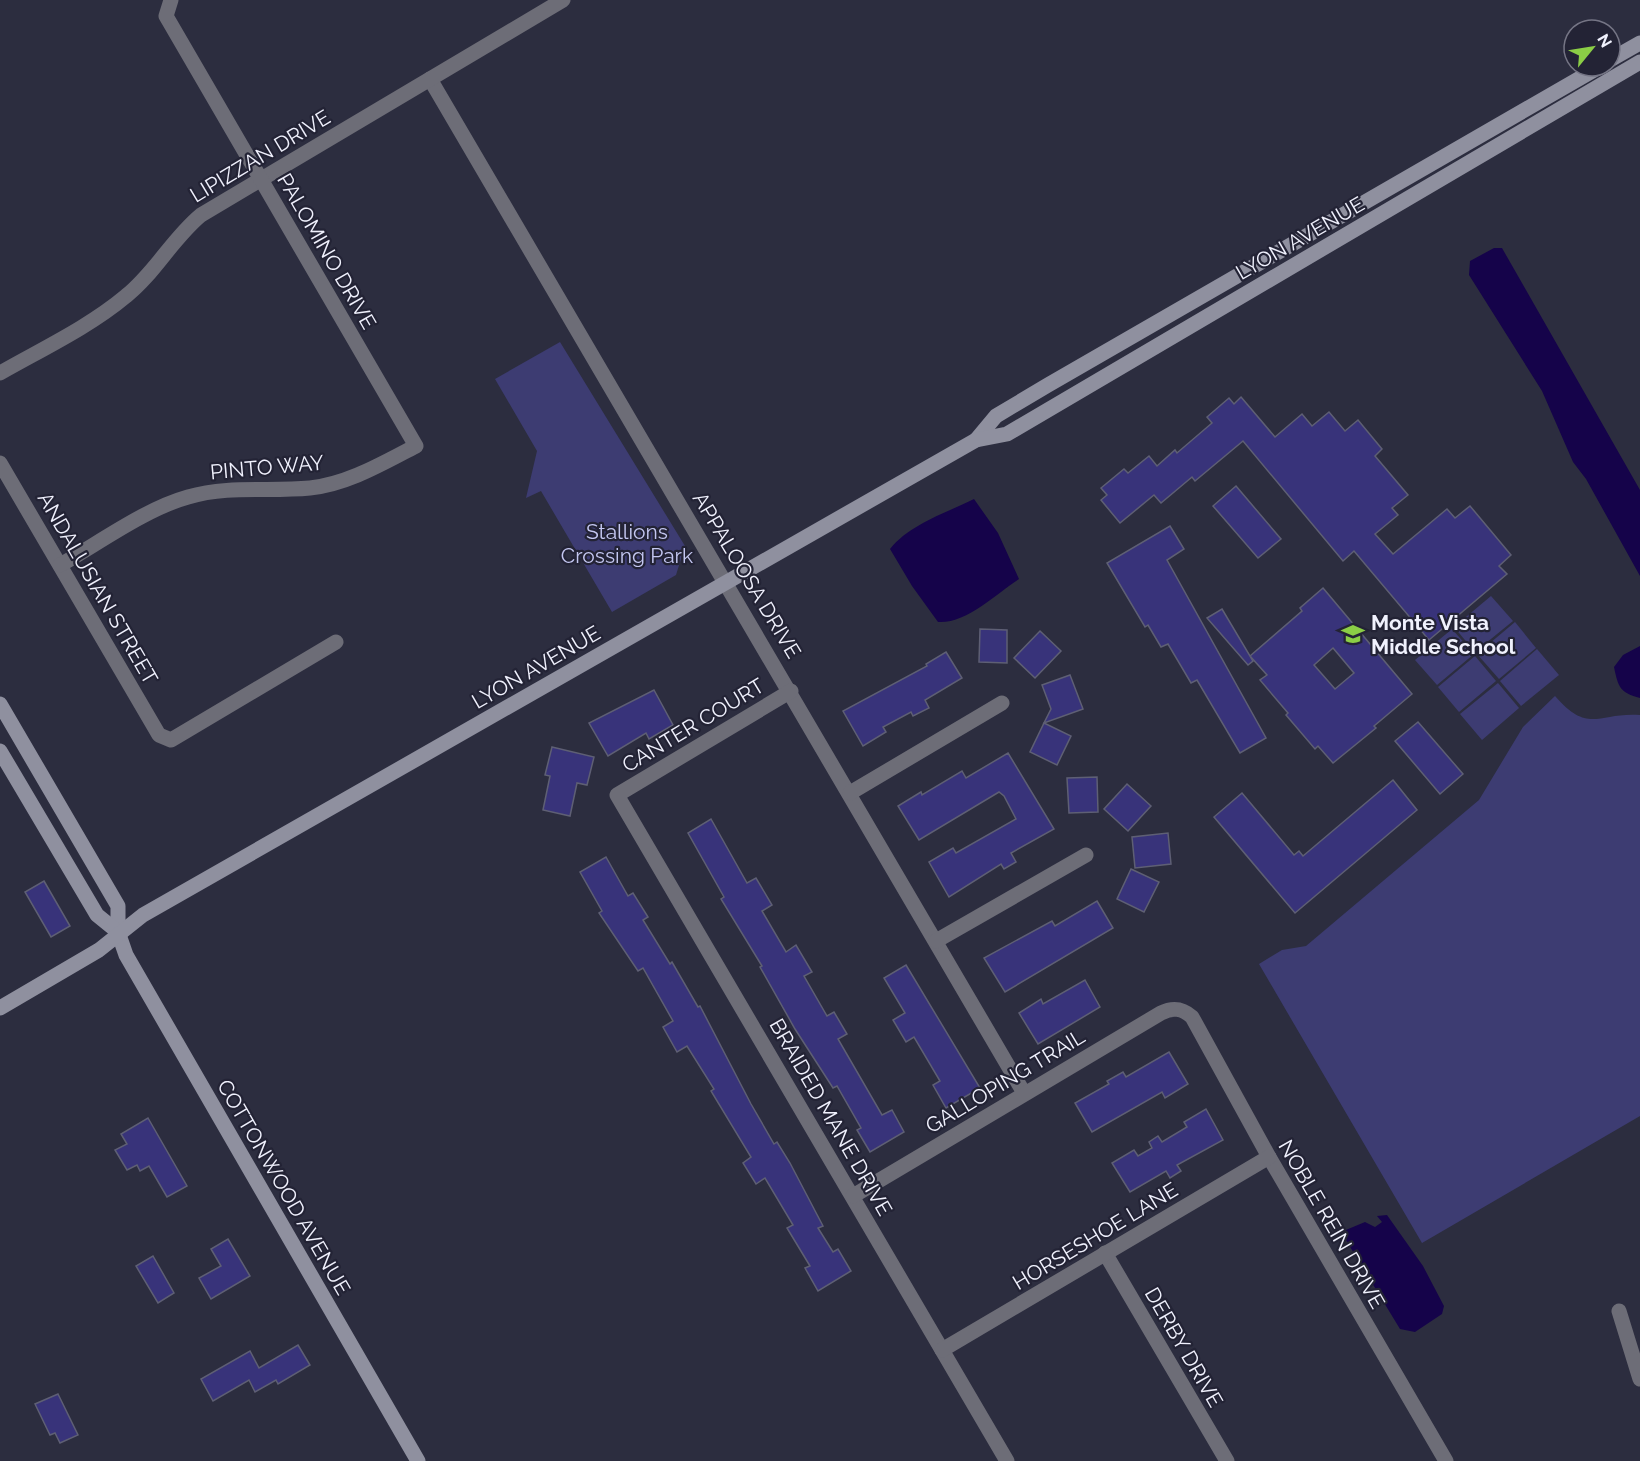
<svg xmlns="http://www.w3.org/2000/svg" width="1640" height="1461" font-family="Raleway,sans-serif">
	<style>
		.green { fill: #3d3c72 }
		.water { fill: #15034a }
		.building { fill: #38337a; stroke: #5e5f74; stroke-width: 1.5; fill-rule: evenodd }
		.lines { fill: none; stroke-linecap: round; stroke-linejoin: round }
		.street { stroke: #6d6d77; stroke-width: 15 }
		.secondary { stroke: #8f909f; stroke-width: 15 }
		.labels { text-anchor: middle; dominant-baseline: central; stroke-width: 4.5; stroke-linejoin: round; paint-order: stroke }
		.street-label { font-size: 21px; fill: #f0f1fd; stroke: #232335 }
		.park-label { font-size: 21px; fill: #c4c7f1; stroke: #232335 }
		.poi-label { font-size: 21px; font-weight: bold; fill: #f0f1fd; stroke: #232335; text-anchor: start }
	</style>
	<rect width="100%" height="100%" fill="#2c2d3f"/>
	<g class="green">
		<polygon points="560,342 685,546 676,575 612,612 541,491 526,498 537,451 495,379"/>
		<polygon points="1491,596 1513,621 1475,652 1454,627"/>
		<polygon points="1515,622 1536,648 1499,679 1477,654"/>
		<polygon points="1452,629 1474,654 1437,685 1415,660"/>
		<polygon points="1537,649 1559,675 1521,706 1500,681"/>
		<polygon points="1475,656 1496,681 1459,712 1438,687"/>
		<polygon points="1498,683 1519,708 1482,740 1460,714"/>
		<path d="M 1555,696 C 1589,735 1598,712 1640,715 L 1640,1116 L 1422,1243 L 1259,964 L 1282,950 L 1306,946 L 1479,800 L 1523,727 Z"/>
	</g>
	<g class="water">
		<polygon points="1494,248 1502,248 1640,490 1640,576 1586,479 1573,462 1542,391 1469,275 1470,261"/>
		<path d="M 974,499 L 998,533 L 1019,579 C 997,593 966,624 938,622 L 912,586 L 890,549 C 910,524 946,513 974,499 Z"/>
		<path d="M 1640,646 L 1640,698 C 1620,693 1618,687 1614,667 L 1623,655 Z"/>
		<polygon points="1387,1215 1423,1266 1444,1306 1442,1314 1415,1332 1400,1329 1341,1232 1365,1222 1375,1227 1382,1222 1377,1216"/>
	</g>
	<g class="building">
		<polygon points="1241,397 1275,437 1302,414 1312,426 1329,412 1345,431 1358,420 1382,449 1375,456 1408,495 1392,508 1398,515 1375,534 1393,554 1447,509 1455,518 1470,506 1511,555 1499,566 1507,574 1429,640 1354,551 1343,561 1243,441 1195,481 1192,477 1161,503 1154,495 1120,523 1101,500 1107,495 1101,488 1124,469 1128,473 1149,456 1157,466 1175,450 1177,453 1212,423 1207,417 1229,398 1234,404"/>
		<polygon points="1236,486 1281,539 1258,558 1213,506"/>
		<polygon points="1170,526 1184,549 1167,560 1266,738 1240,753 1197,680 1191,683 1168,644 1161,647 1148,625 1145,627 1107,563"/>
		<path d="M 1323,588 L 1412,694 L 1374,726 L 1376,728 L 1333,763 L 1318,746 L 1315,749 L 1286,715 L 1288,713 L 1260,680 L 1267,675 L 1250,656 L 1302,611 L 1300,608 ZM 1333,648 L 1354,673 L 1335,689 L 1314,665 Z"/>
		<polygon points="1222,609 1253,661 1248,665 1207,618"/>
		<polygon points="980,629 1007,630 1007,663 979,662"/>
		<polygon points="1040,631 1061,651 1035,678 1014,658"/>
		<polygon points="946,652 962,678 925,700 929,708 913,716 911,712 883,727 886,732 863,746 843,711 927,666 926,664"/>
		<polygon points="1070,675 1083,709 1044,723 1051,709 1042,685"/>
		<polygon points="654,690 673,725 649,739 646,733 608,756 589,723"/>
		<polygon points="1418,722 1463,774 1440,794 1395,741"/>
		<polygon points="1044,723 1071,736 1057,765 1030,752"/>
		<polygon points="552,747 594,757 587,785 577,783 570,816 543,810 550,776 545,775"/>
		<polygon points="1008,753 1054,829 1011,853 1016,862 1004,869 1001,864 949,897 929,862 953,848 956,853 1016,819 1004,796 999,792 919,840 898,806 921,792 922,795 962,771 966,778"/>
		<polygon points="1097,777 1098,812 1069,813 1067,778"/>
		<polygon points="1393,780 1417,810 1295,913 1214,817 1242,793 1294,855 1299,851 1303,856"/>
		<polygon points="1127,784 1151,806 1128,831 1104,809"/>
		<polygon points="711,819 747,883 756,878 772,905 762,911 786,952 796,945 812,972 804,976 827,1016 834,1012 847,1034 838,1039 882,1115 892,1110 904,1132 870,1152 857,1130 861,1128 837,1086 833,1088 795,1029 760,967 762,966 721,899 724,897 688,833"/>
		<polygon points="1168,833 1171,864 1135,868 1132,837"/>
		<polygon points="606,857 628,896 633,893 648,917 643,920 670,964 672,962 698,1007 700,1006 751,1104 774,1144 777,1142 790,1163 823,1226 818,1228 833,1252 838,1249 851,1271 818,1291 805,1268 810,1266 787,1228 793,1225 765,1178 756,1184 743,1163 751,1157 711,1091 714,1089 687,1046 677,1052 663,1027 673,1021 643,968 638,971 599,913 602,911 580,872"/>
		<polygon points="1131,869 1159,882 1144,912 1117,899"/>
		<polygon points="44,881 70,926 51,937 25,892"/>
		<polygon points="1097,901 1113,928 1005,992 984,958 1052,921 1055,926"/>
		<polygon points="906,965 980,1088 946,1108 933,1085 940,1081 914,1037 906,1042 893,1020 905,1013 884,978"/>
		<polygon points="1085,980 1100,1007 1038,1044 1019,1013 1041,999 1043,1004"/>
		<polygon points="1169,1052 1188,1084 1165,1098 1162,1092 1092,1132 1075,1103 1109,1084 1107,1081 1123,1072 1126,1077"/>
		<polygon points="1206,1109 1223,1140 1177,1165 1181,1171 1170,1178 1166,1171 1130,1192 1112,1163 1134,1150 1138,1156 1152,1148 1149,1142 1158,1136 1162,1142 1187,1127 1184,1122"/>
		<polygon points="148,1118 187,1186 167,1197 149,1166 140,1171 137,1165 127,1170 115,1150 127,1144 121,1134"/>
		<polygon points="228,1239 250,1276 211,1299 199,1278 221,1266 211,1249"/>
		<polygon points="153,1256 174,1293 158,1303 136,1266"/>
		<polygon points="298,1345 310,1365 278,1384 276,1380 255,1392 249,1380 213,1401 201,1379 250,1351 259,1368"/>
		<polygon points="58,1394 78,1435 60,1443 55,1433 50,1435 35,1404"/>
	</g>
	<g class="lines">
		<g class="street">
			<polyline points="430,79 1024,1093"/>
			<path d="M 0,373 C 42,349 89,327 126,296 C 155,273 172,239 201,215 L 563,0"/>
			<polyline points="0,463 159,735 171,740 336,642"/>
			<path d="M 60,565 C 99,543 145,509 188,497 C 229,485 269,492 310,488 C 348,484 383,463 416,446 L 166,16 L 171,0"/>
			<polyline points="791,691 617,795 1007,1461"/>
			<polyline points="850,793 1002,703"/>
			<polyline points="936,941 1086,855"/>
			<path d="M 853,1196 L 1161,1013 C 1173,1007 1182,1008 1192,1017 L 1269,1157 L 1446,1461"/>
			<polyline points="1105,1253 1227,1461"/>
			<polyline points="1619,1311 1640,1379"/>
			<polyline points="942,1350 1269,1157"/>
		</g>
		<g class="secondary">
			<polyline points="1610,60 1640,43"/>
			<polyline points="976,440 996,416 1048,385 1601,66"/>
			<polyline points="0,704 118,906 118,932 126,955 418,1461"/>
			<polyline points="0,751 97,915 118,932"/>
			<polyline points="0,1008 99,950 143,915 976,440 1007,434 1640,62"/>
		</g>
	</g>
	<defs>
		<g id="school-bare" transform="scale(1.8)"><path d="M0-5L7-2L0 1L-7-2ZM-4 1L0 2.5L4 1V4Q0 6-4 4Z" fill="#8bce46" stroke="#232335" stroke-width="2.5" paint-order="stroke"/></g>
	</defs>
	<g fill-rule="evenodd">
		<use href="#school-bare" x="1353" y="634"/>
	</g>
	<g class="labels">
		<g class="street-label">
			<text transform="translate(260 156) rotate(-31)">LIPIZZAN DRIVE</text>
			<text transform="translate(1300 238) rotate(-30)">LYON AVENUE</text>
			<text transform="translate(327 251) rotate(60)">PALOMINO DRIVE</text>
			<text transform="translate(267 467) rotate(-5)">PINTO WAY</text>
			<text transform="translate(747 575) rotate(59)">APPALOOSA DRIVE</text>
			<text transform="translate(98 588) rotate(60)">ANDALUSIAN STREET</text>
			<text transform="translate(536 667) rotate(-30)">LYON AVENUE</text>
			<text transform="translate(693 725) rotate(-31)">CANTER COURT</text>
			<text transform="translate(1005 1081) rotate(-31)">GALLOPING TRAIL</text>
			<text transform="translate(831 1117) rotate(60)">BRAIDED MANE DRIVE</text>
			<text transform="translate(284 1187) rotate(60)">COTTONWOOD AVENUE</text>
			<text transform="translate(1332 1224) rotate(60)">NOBLE REIN DRIVE</text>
			<text transform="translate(1095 1236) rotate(-31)">HORSESHOE LANE</text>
			<text transform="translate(1184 1347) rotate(60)">DERBY DRIVE</text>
		</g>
		<g class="park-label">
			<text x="627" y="531">Stallions<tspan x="627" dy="24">Crossing Park</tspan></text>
		</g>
		<g class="poi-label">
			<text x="1371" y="622">Monte Vista<tspan x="1371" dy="24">Middle School</tspan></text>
		</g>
	</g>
	<g transform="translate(1592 48) rotate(60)"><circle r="28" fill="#232335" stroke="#757585" stroke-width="1.5"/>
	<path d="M0-4.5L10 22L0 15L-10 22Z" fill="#8bce46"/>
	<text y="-9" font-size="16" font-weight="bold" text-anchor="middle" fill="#f0f1fd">N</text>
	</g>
</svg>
